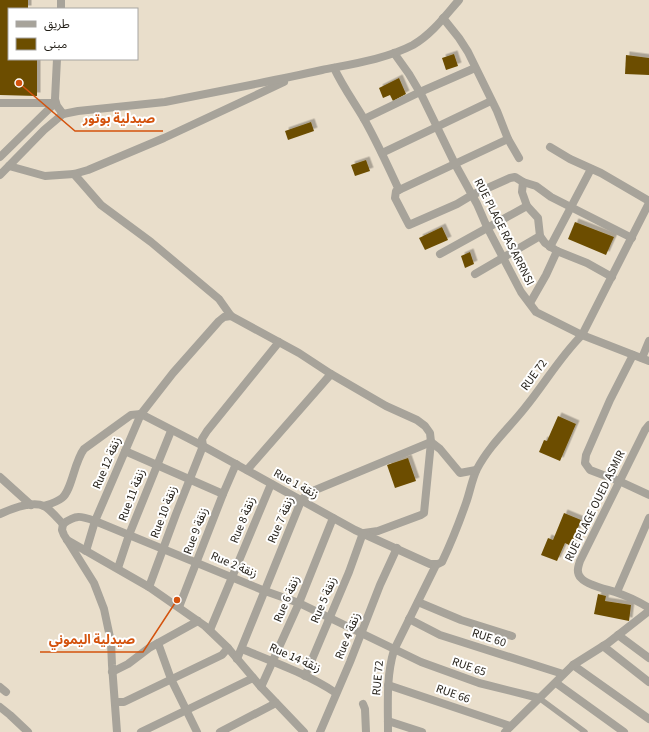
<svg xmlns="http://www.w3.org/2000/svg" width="649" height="732" font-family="'Source Sans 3','Noto Sans Arabic',sans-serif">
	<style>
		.building { fill: #6c4e00; filter: url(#shadow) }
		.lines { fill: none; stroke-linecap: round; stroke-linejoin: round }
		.pedestrian { stroke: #a7a39a; stroke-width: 5.5 }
		.minor { stroke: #a7a39a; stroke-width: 8 }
		.labels { text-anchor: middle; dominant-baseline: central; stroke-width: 4; stroke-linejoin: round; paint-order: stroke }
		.street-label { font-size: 12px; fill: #221e17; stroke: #fff }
		.leader { fill: none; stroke: #d4530d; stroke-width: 1.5 }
		.callout-dot { fill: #d4530d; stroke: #fff; stroke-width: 1.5 }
		.callout-label { font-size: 13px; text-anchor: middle; font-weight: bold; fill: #d4530d; stroke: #fff; stroke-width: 4; stroke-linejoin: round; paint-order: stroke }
	</style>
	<defs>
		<filter id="shadow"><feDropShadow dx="3.5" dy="-3.5" stdDeviation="0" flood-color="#0004"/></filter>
	</defs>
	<rect width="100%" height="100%" fill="#e9decb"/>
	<g class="building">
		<polygon points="0,0 28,0 28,9 9,9 9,59 37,59 37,96 0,95"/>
		<polygon points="454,54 458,66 446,70 442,58"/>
		<polygon points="626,55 649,58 649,75 625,74"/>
		<polygon points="399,78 406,94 393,101 390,95 383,98 379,88"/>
		<polygon points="311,122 314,131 288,140 285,131"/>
		<polygon points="366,160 370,171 355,176 351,165"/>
		<polygon points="575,222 614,237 606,255 568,239"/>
		<polygon points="442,227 448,240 425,250 419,238"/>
		<polygon points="470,252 474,264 465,268 461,256"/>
		<polygon points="558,416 576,424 560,461 539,452 544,440 547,441"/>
		<polygon points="408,458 416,481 395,488 387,465"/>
		<polygon points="564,513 581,520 576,533 578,534 573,547 565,543 557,561 541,555 548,538 553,540"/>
		<polygon points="598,594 606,596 605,601 631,605 629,621 594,614"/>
	</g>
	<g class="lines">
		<polyline class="pedestrian" points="539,698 585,732"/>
		<g class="minor">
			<polyline points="61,9 61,0"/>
			<polyline points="443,18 459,38 468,52 497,111 508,139 519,158"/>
			<polyline points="394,53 409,74 422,96 455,164 477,204 487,227 521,292 536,312 582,335 649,361"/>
			<polyline points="57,59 55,99 57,106 63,114"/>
			<path d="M 334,68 C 343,87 354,102 364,119 C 377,142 388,166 399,190 L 396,191 L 395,198 L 409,225 L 457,204 L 472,195 L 510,178 L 515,177 L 523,182 L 522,192 L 527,206 L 538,218 L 540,236 L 545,243 L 557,251 L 587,263 L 612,277"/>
			<polyline points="0,103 55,103"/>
			<polyline points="364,119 420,92 475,68"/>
			<polyline points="550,147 570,159 601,173 649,201"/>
			<polyline points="382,153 491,101"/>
			<polyline points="0,157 55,103"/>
			<polyline points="9,166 45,176 74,174 88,170 164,138 284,82"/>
			<polyline points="74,174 101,205 151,242 219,299 231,316 299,353 331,374 247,470"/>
			<path d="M 0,175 L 44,130 L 63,114 L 78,111 L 165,102 L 185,98 C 231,89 277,80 322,70 C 352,64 386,59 413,45 C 432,34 445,16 459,0"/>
			<polyline points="523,182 536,186 551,197 632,238"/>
			<polyline points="399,190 508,139"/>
			<polyline points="550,247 591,169"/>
			<polyline points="440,254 527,206"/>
			<polyline points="475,274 540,236"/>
			<polyline points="530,303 546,275 557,251"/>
			<polyline points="633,355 610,400 586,455 585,463 590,470 619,481 649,495"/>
			<polyline points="642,358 649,341"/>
			<polyline points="331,374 386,406 417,420 425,426 430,433 431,442 424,513 421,515 378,531 364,533"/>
			<path d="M 141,414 L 203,446 L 355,530 L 430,564 L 438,564 L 442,562 C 451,543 459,523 466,503 C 470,492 472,479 477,469 C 489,446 508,429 524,409 C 544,385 559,358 582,335 L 649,203"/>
			<path d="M 649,425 L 645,430 L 580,561 C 578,567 576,573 581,578 C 587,585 606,589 615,592 C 627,596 638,601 649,608"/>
			<polyline points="125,451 223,494"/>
			<polyline points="0,477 31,505"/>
			<path d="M 44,506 C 50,504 57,502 62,498 C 72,490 74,462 84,449 L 131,415 L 141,414"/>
			<path d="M 0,514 C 11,509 32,501 44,506 C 49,508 58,519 63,524"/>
			<path d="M 63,524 C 76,514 81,516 95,521 L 265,591 L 299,603 L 421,662 L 479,683 L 539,698"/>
			<polyline points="63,524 62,530 64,535 94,583 104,609 111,642 112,665 117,732"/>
			<polyline points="67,540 149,587 205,626 228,648 261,687 304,732"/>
			<polyline points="86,551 95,521 141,414 173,373 219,321 224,317 231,316"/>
			<polyline points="118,568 129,535 171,431"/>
			<polyline points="149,587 176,514 203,446 202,439 207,431 279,342"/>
			<polyline points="617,592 649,518"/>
			<polyline points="418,602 461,620 512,636"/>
			<polyline points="179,607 223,494 236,464"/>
			<polyline points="409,619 440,635 563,674"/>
			<polyline points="210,630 271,484"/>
			<polyline points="618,635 649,658"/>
			<polyline points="158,643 171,679 197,732"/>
			<polyline points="603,646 649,682"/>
			<path d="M 242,649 C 274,662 307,674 336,693"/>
			<polyline points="237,659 301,501 308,493 431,442 440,449 460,473 476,470"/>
			<polyline points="573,665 649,719"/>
			<polyline points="112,672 128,664 149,648 198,621"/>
			<polyline points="305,676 349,572 363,533"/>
			<polyline points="556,683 624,732"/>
			<polyline points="388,685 510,726"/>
			<polyline points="0,687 6,692"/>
			<polyline points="261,687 299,603 333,518"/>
			<polyline points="115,702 124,702 222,655 228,648"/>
			<polyline points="363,704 365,709 366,732"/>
			<polyline points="0,707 10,715 28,732"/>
			<polyline points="388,721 422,732"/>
			<polyline points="141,732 253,678"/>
			<polyline points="220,732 276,703"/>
			<polyline points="320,732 350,662 380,585 397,548"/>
			<path d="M 388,732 C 388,703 386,677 394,650 L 436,565"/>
			<polyline points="505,732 573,665 608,643 649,611"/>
		</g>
	</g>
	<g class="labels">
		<g class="street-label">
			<text transform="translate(504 232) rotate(63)">RUE PLAGE RAS ARRNSI</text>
			<text transform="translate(534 375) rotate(-54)">RUE 72</text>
			<text transform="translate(107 463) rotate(-67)">Rue 12 زنقة</text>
			<text transform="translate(296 484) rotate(29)">Rue 1 زنقة</text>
			<text transform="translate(132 495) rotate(-69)">Rue 11 زنقة</text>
			<text transform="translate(595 506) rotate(-64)">RUE PLAGE OUED ASMIR</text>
			<text transform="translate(164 512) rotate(-69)">Rue 10 زنقة</text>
			<text transform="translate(243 520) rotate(-68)">Rue 8 زنقة</text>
			<text transform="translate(281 520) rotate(-67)">Rue 7 زنقة</text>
			<text transform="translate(196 531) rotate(-69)">Rue 9 زنقة</text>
			<text transform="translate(234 565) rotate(23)">Rue 2 زنقة</text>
			<text transform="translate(287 599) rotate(-67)">Rue 6 زنقة</text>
			<text transform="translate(324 600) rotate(-67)">Rue 5 زنقة</text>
			<text transform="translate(348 636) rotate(-68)">Rue 4 زنقة</text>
			<text transform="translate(489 638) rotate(18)">RUE 60</text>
			<text transform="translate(295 658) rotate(24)">Rue 14 زنقة</text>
			<text transform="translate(469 667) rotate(19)">RUE 65</text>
			<text transform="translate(378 678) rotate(-85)">RUE 72</text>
			<text transform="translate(453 694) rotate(19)">RUE 66</text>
		</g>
	</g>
	<path class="leader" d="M19 83L75 131H163M177 600L143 652H40"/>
	<g class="callout-dot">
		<circle cx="19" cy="83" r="4"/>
		<circle cx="177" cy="600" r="4"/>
	</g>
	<g class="callout-label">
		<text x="119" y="123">صيدلية بوتور</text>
		<text x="92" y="644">صيدلية اليموني</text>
	</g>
	<rect x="8" y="8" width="130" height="52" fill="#ffffff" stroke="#a7a5a2"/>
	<rect x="16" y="21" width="20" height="6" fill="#a7a39a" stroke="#a7a5a2"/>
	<text x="44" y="28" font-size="12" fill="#221e17">طريق</text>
	<rect x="16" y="38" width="20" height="12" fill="#6c4e00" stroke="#a7a5a2"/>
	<text x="44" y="48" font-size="12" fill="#221e17">مبنى</text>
</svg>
